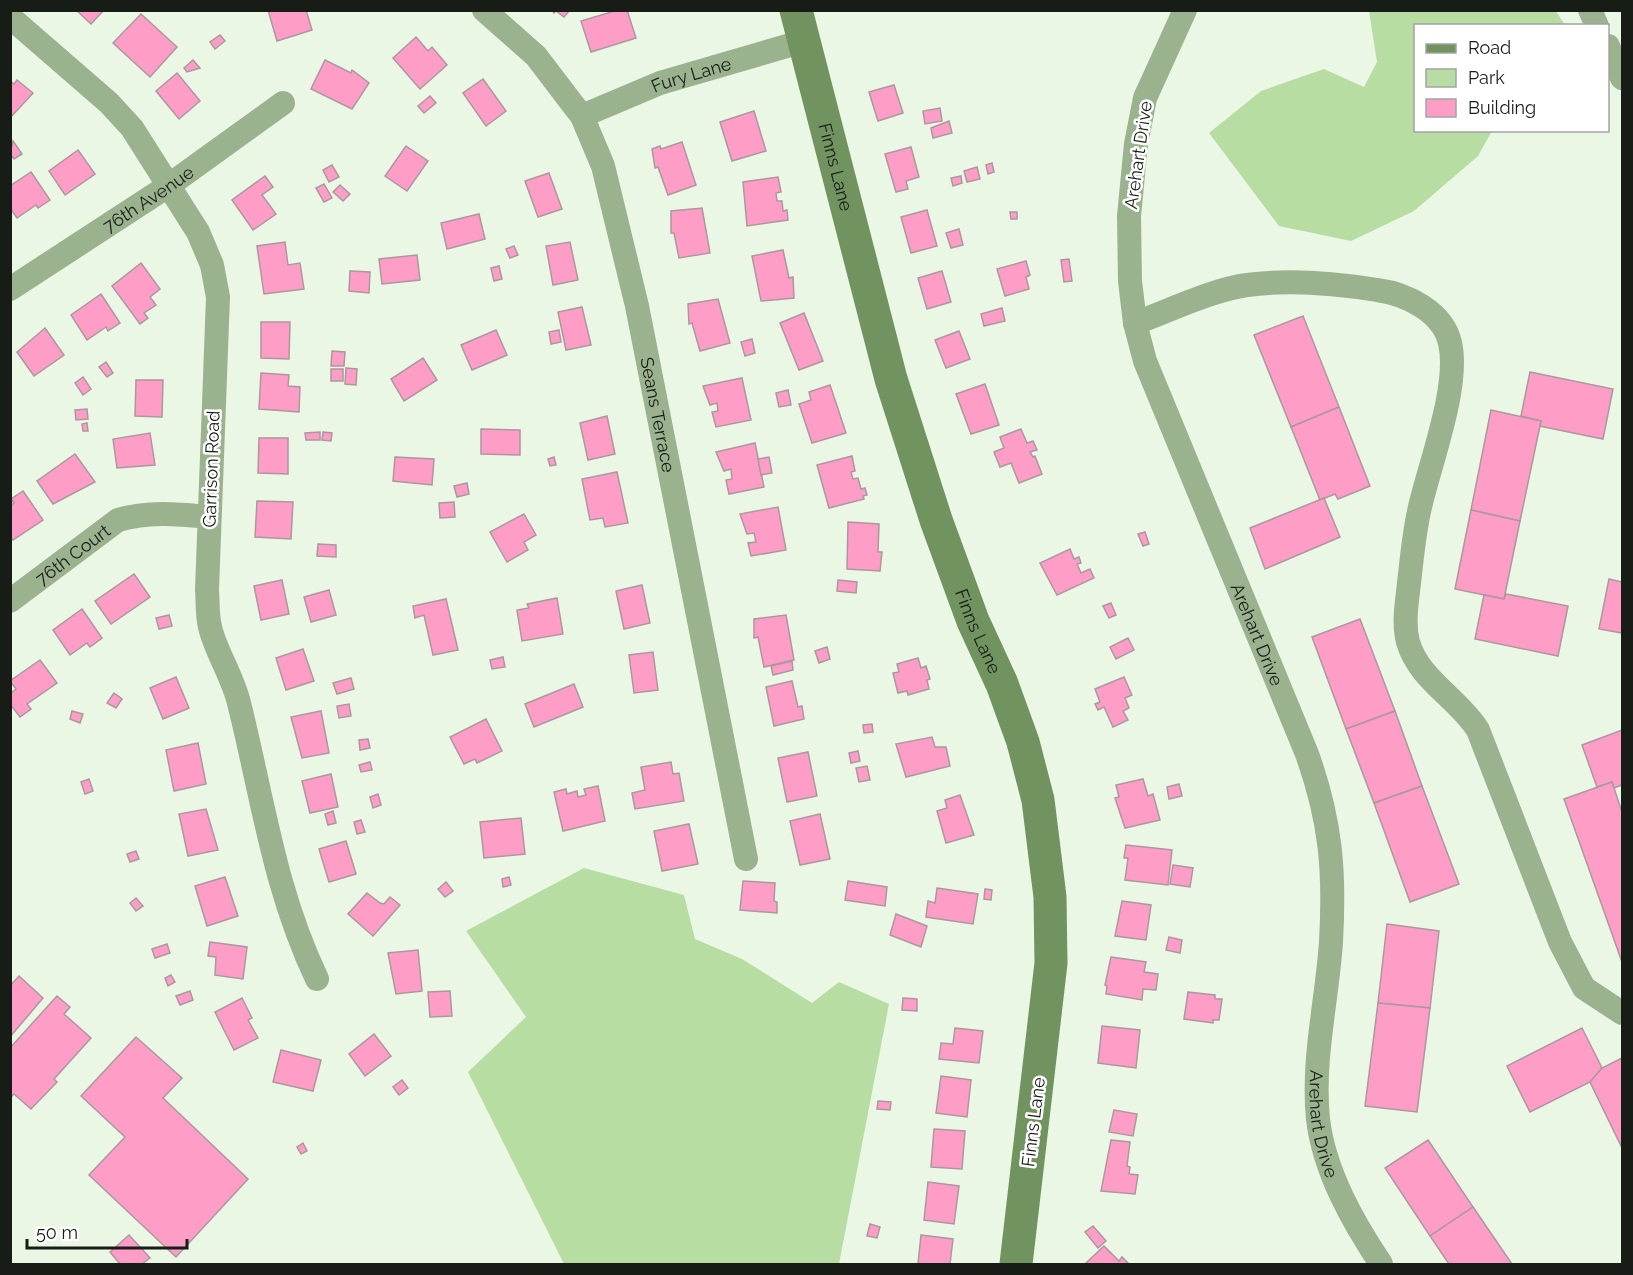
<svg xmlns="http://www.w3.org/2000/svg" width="1633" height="1275" font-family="Raleway,sans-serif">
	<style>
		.green { fill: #b7dda3 }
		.building { fill: #fe9ec7; stroke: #ac979f; stroke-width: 1.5 }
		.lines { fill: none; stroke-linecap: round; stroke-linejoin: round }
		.street { stroke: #9bb28f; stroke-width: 24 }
		.secondary { stroke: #71935f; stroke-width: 33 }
		.labels { text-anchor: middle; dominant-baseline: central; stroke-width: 5; stroke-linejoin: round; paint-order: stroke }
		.street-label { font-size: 18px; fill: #181c16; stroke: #fff }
	</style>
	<rect width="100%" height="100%" fill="#ebf7e5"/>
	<g class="green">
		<polygon points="1369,11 1556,11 1565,25 1416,26 1416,130 1492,131 1478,156 1414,211 1351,241 1279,226 1209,133 1261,91 1324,69 1364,87 1377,62"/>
		<polygon points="584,868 684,895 695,939 742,959 812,1003 839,982 889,1004 839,1264 564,1264 468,1072 526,1017 466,931"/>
	</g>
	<g class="building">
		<polygon points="76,10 104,10 91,24"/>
		<polygon points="268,10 306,10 312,30 277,41"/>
		<polygon points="552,10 570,10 564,17 556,11 554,13"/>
		<polygon points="618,10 627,10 636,38 591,52 581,21"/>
		<polygon points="141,14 177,47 150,77 113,43"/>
		<polygon points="220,35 225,41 215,49 210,42"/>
		<polygon points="416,37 428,51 432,47 447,65 420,89 393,58"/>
		<polygon points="193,60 200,68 187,72 184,68"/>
		<polygon points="325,60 351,73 352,70 369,83 352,109 311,89"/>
		<polygon points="177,73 200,101 179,119 156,91"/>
		<polygon points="483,79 506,111 486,126 463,93"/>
		<polygon points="17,80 33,93 11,117 10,81 14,84"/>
		<polygon points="894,85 903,113 878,121 869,92"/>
		<polygon points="430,96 436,103 424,113 418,106"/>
		<polygon points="940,108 942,121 925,124 923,111"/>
		<polygon points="754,111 766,151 732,161 720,122"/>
		<polygon points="949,121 952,133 933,138 931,128"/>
		<polygon points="13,141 22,154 14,159 10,154"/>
		<polygon points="682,142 696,185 668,195 658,167 655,168 652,149 660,146 661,149"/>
		<polygon points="406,146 428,161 407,191 385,176"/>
		<polygon points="911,147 919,177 906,181 908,189 896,192 885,154"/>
		<polygon points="78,150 95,174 65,195 49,171"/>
		<polygon points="992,163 994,172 988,174 986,165"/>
		<polygon points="332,165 339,177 329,182 323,170"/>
		<polygon points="977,167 980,179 967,182 964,171"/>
		<polygon points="31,172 50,200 38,208 36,205 17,218 10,208 10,186"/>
		<polygon points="549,173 562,209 538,217 525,181"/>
		<polygon points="265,176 273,187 262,195 276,214 253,230 232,200"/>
		<polygon points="961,176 962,183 953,186 951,178"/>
		<polygon points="778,177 781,192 776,193 777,201 782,201 783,211 787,210 788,220 747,226 743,182"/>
		<polygon points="324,184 332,198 324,202 316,188"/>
		<polygon points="340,185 350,194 343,201 333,192"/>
		<polygon points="702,208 710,253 679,258 674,233 671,233 671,211"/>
		<polygon points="927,210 937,246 911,253 901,217"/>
		<polygon points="1010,212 1017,212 1017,219 1011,219"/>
		<polygon points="479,214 485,239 447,249 441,223"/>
		<polygon points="959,229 963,245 951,248 946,233"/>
		<polygon points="285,242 288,265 300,263 304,289 264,294 257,246"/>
		<polygon points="570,242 578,280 553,285 546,246"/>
		<polygon points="514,246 518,255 510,258 506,249"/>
		<polygon points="783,250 789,278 793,277 794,298 761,301 752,256"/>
		<polygon points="417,255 420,280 382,284 379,259"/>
		<polygon points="1069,259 1072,281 1064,282 1061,260"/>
		<polygon points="1026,261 1030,275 1026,277 1029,289 1005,296 997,269"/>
		<polygon points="141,263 160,289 150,297 156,305 144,313 148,318 140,324 112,286"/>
		<polygon points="499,266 502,279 494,281 491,268"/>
		<polygon points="350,271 370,272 369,293 349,291"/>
		<polygon points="942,271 951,302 927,309 918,278"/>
		<polygon points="101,294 120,323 108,331 106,327 87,340 71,315"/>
		<polygon points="718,299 730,343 700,351 692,323 689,324 688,304"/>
		<polygon points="582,307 591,345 566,350 558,312"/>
		<polygon points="1002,308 1005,321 984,326 981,314"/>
		<polygon points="804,313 823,361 799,370 780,323"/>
		<polygon points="1303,316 1339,407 1291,427 1254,335"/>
		<polygon points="261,322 290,322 289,359 261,358"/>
		<polygon points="45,328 64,355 34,376 17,352"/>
		<polygon points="496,330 507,355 472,370 461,345"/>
		<polygon points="559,330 561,342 551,344 549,332"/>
		<polygon points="959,331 970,359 946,368 935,340"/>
		<polygon points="752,339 755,353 745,356 741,342"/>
		<polygon points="332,351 345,352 344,366 331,366"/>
		<polygon points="423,358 437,380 404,401 391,379"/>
		<polygon points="106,362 113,373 107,377 99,367"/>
		<polygon points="346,368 357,369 356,385 345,384"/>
		<rect x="331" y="369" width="12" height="12"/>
		<polygon points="1530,372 1613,389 1603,439 1539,426 1541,421 1521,416"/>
		<polygon points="261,373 289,375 288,386 300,387 299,412 259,409"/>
		<polygon points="83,377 91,389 83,395 75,383"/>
		<polygon points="742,378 751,420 716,427 712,412 718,411 717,403 710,405 703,386"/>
		<polygon points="136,380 163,380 162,417 135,416"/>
		<polygon points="985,384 999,425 971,434 956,394"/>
		<polygon points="830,385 846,433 812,443 799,404 811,400 809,392"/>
		<polygon points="788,390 791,405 779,407 776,393"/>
		<polygon points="1339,407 1370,486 1338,499 1335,494 1320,500 1291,427"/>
		<polygon points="87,409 88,419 76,420 75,410"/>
		<polygon points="1491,410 1541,421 1520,521 1471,510"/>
		<polygon points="607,416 615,454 588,460 580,423"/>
		<polygon points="87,423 88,431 83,431 82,424"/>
		<polygon points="481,429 520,430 520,455 481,454"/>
		<polygon points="1021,429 1027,443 1033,441 1037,450 1030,452 1033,457 1035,456 1042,474 1019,483 1011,463 1000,467 994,452 1004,448 1000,437"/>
		<polygon points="320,432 320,440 306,440 305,433"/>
		<polygon points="323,432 332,433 331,441 322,440"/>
		<polygon points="150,433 155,465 117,468 113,439"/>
		<polygon points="259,438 288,438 288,474 258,473"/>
		<polygon points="755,443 764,487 729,494 726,480 732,479 731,469 724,471 716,452"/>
		<polygon points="75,454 95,482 53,504 37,481"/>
		<polygon points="852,456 855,471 851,472 853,479 858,478 861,489 865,488 867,495 863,496 864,499 829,508 817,465"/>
		<polygon points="395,457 434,459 432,485 393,481"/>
		<polygon points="554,457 556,465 550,466 548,459"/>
		<polygon points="769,457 772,473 761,475 758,459"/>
		<polygon points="617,472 628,523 605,527 603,518 590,520 582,479"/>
		<polygon points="467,483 469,494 457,497 454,486"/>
		<polygon points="23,491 43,520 13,540 10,537 10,506 14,503 11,499"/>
		<polygon points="1324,498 1340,537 1265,569 1250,528"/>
		<polygon points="257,501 293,502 291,539 255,537"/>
		<polygon points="454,502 455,517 440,518 439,503"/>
		<polygon points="778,507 786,550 751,556 748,543 756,542 754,533 747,534 740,514"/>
		<polygon points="1471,510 1520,521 1504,599 1455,589"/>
		<polygon points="524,514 536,535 524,542 528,550 507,562 490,532"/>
		<polygon points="848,522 879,524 878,552 882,552 880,571 847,569"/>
		<polygon points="1145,532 1149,544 1143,546 1138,534"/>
		<polygon points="318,544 336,545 336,557 317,556"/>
		<polygon points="1070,549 1074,559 1079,557 1081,563 1077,564 1081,573 1090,569 1094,578 1057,595 1040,563"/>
		<polygon points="134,574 150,597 111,624 95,601"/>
		<polygon points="1609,579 1622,582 1622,633 1599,629"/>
		<polygon points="282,580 289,614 261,620 254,586"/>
		<polygon points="838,580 857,582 856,593 837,591"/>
		<polygon points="642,585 650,623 624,629 616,591"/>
		<polygon points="329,590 336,615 311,622 304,597"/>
		<polygon points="1506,594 1568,606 1558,656 1475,639 1484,595 1504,599"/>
		<polygon points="557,598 563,634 522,641 517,610 529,608 527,604"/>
		<polygon points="446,599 458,650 433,655 424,615 415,618 413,606"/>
		<polygon points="1111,603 1116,615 1109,618 1103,606"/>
		<polygon points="82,609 102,638 90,647 87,643 70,655 53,630"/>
		<polygon points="169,615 172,626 159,629 156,618"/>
		<polygon points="786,615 794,660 764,667 758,637 754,638 754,619"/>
		<polygon points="1360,619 1395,711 1346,729 1312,637"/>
		<polygon points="1128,638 1134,650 1116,659 1110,647"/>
		<polygon points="827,647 830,659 819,663 815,651"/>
		<polygon points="303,649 314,681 286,690 276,658"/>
		<polygon points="653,652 658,690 634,693 629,655"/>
		<polygon points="503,657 505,667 492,669 490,660"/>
		<polygon points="918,658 921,668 926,666 930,679 927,680 929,689 908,695 907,691 898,693 893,673 899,672 897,664"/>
		<polygon points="40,660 57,683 27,704 31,709 20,717 10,704 10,694 16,689 10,681"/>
		<polygon points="792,661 793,670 773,675 771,666"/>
		<polygon points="176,677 189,708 163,719 150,688"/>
		<polygon points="1124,677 1132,695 1125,698 1129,708 1123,711 1128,720 1113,727 1104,707 1098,710 1095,704 1100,702 1095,689"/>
		<polygon points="351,678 354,689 337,694 333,683"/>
		<polygon points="792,681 798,707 802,706 804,719 774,726 766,687"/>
		<polygon points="574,684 583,707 534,727 525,704"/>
		<polygon points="114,693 122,699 116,708 107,703"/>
		<polygon points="349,704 351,716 339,718 337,706"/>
		<polygon points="72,711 83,714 80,723 70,719"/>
		<polygon points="321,711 329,753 302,758 291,717"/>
		<polygon points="1395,711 1422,786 1374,803 1346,729"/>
		<polygon points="486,719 502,751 477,763 475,759 464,764 450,737"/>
		<polygon points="872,724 873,732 864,733 863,725"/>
		<polygon points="1622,730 1622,785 1614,788 1612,782 1597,787 1582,745"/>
		<polygon points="932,737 935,747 946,747 950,766 906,777 896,744"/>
		<polygon points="368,739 370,748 360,750 359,740"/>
		<polygon points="198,743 206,784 174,791 166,750"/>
		<polygon points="858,751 860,761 851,763 849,753"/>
		<polygon points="808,752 817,796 787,802 778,758"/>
		<polygon points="370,762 372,770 361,772 359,765"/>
		<polygon points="671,762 673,774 679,773 684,801 635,809 632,793 645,790 641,767"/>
		<polygon points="867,766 870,780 859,782 856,768"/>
		<polygon points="331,774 338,807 310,813 302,781"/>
		<polygon points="89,779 93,791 85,794 81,782"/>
		<polygon points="1143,779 1148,796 1153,794 1160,820 1125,828 1115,798 1119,797 1116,785"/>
		<polygon points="1612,782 1622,812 1622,962 1564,799"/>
		<polygon points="1179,784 1182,796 1169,799 1167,787"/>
		<polygon points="598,786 605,821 563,831 554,792 566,789 567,794 577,791 578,797 586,795 584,789"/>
		<polygon points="1422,786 1459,884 1410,902 1374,803"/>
		<polygon points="378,794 381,805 373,808 370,797"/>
		<polygon points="960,795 974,835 946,843 937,811 947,808 945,800"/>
		<polygon points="206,809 218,850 188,856 179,814"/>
		<polygon points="333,811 336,823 328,825 325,814"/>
		<polygon points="820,814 830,859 800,865 790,821"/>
		<polygon points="521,818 525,854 484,858 480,822"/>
		<polygon points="361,820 365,832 357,834 354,822"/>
		<polygon points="689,824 698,864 662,871 654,831"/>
		<polygon points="346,841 356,874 329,882 319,849"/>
		<polygon points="1126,845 1172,850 1168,885 1125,880 1128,858 1124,858"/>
		<polygon points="136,851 139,859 130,862 127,854"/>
		<polygon points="1173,865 1193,868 1190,887 1170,884"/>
		<polygon points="225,877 238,916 207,926 195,886"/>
		<polygon points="509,877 511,885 503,887 502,879"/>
		<polygon points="743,881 775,883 774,901 777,902 777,913 740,910"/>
		<polygon points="848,881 887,887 885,906 845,900"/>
		<polygon points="446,882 453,891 445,897 438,889"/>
		<polygon points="937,888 978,894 973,924 926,917 928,901 935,903"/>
		<polygon points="985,889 992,890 991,900 984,899"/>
		<polygon points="367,893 380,903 384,904 390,897 400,905 373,936 348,914"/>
		<polygon points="136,898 143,906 136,911 130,903"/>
		<polygon points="1122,901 1151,905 1146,940 1115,936"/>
		<polygon points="896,914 927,926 921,947 890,935"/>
		<polygon points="1387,924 1439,931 1430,1008 1378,1003"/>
		<polygon points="1169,937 1182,940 1180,953 1166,950"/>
		<polygon points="210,942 247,947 243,979 215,975 216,957 208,956"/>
		<polygon points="167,944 170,953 155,958 152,949"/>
		<polygon points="418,950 422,991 396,994 388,953"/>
		<polygon points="1111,957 1146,962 1144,972 1158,974 1156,990 1143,989 1142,1000 1106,994 1107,986 1105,985"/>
		<polygon points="171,975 175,982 168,986 165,978"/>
		<polygon points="19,976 43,998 10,1037 10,986"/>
		<polygon points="190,991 193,1000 180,1005 176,996"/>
		<polygon points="450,991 452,1016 430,1017 428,992"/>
		<polygon points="1188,992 1215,995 1215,999 1222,999 1219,1020 1213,1020 1213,1023 1184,1019"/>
		<polygon points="57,996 70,1007 64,1014 91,1038 54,1079 57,1082 31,1109 14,1094 10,1098 10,1048"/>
		<polygon points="242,998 252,1018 248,1020 258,1038 234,1050 215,1012"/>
		<polygon points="903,998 917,999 917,1011 902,1010"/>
		<polygon points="1378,1003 1430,1008 1417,1112 1365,1106"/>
		<polygon points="1102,1026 1140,1030 1136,1068 1098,1063"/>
		<polygon points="955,1028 983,1031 979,1063 939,1059 941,1043 953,1044"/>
		<polygon points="1582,1028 1602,1068 1590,1082 1530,1112 1507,1066"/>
		<polygon points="374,1034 391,1056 365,1076 349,1054"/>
		<polygon points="136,1037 182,1078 163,1098 248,1179 176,1257 89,1175 125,1137 81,1096"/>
		<polygon points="281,1050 321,1060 313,1091 273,1082"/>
		<polygon points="1622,1058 1622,1148 1590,1082 1602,1068"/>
		<polygon points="941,1076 971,1080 967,1117 936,1113"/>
		<polygon points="402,1080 408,1088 399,1095 393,1087"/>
		<polygon points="878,1101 891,1102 890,1110 877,1109"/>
		<polygon points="1114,1110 1137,1114 1133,1136 1109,1132"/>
		<polygon points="934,1129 965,1131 962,1169 931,1167"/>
		<polygon points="1111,1140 1130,1142 1127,1166 1130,1167 1129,1174 1138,1175 1135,1194 1101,1191"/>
		<polygon points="1428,1140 1473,1207 1430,1236 1385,1168"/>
		<polygon points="303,1143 307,1151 301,1154 297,1147"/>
		<polygon points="928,1182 959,1186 954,1224 924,1220"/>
		<polygon points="1473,1207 1512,1264 1449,1264 1430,1236"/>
		<polygon points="870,1224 880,1227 877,1238 867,1236"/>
		<polygon points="1093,1226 1106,1241 1098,1248 1085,1232"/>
		<polygon points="129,1235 150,1258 142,1264 120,1264 110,1252"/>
		<polygon points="921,1235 953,1239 950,1264 918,1264"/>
		<polygon points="1104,1246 1119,1261 1122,1257 1129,1264 1085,1264"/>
	</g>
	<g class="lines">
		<g class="street">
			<path id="s1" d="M 484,10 L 536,56 L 571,102 L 582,116 L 603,166 L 637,306 L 746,859"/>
			<path id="s2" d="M 1185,10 L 1145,98 L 1136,144 L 1129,216 L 1130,281 L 1135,323 L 1145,361 L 1307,754 C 1331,821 1335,871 1331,942 C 1327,1001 1312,1060 1318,1119 C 1324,1171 1353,1222 1381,1264"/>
			<polyline points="1590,10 1597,26"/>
			<path d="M 10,17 L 109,103 L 132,128 L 198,232 L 212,265 L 218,297 L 207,590 C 208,602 207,615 210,627 C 215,650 233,677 239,703 C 263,799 274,889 317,979"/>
			<polyline points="1608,46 1622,78"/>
			<path id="s3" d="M 582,116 L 660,83 L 804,41"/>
			<path id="s4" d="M 10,289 L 168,186 L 283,103"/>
			<path d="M 1135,323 C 1169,311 1211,290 1247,285 C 1290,279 1334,283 1377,290 C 1407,294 1443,312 1450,343 C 1460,386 1430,463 1420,507 C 1414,532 1412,558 1409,583 C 1407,602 1403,623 1408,642 C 1419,680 1458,698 1478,730 L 1560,942 L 1584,988 L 1622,1013"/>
			<path id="s5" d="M 10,601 L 118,520 C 149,511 177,514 209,517"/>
		</g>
		<path class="secondary" id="s6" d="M 796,10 L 891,379 L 936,520 L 973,621 L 1002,684 L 1023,742 L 1038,800 L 1050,897 L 1051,963 L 1016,1264"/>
	</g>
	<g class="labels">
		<g class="street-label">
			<text stroke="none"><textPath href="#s3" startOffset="117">Fury Lane</textPath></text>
			<text transform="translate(1138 155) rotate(-82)">Arehart Drive</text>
			<text stroke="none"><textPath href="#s6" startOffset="162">Finns Lane</textPath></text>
			<text stroke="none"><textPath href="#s4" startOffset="165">76th Avenue</textPath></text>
			<text stroke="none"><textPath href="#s1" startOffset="454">Seans Terrace</textPath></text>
			<text transform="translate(211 469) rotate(-88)">Garrison Road</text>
			<text stroke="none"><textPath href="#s5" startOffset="78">76th Court</textPath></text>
			<text stroke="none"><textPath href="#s6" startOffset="648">Finns Lane</textPath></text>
			<text stroke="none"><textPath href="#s2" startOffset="658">Arehart Drive</textPath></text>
			<text transform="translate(1033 1122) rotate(-83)">Finns Lane</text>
			<text stroke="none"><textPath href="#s2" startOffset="1162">Arehart Drive</textPath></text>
		</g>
	</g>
	<rect width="1633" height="1275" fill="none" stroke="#181c16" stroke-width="24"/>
	<rect x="1414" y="24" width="195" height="108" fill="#ffffff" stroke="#a3a4a2" stroke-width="1.5"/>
	<rect x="1426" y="44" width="30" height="9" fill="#71935f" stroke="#a3a4a2" stroke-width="1.5"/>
	<text x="1468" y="54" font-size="18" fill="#181c16">Road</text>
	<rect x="1426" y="69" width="30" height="18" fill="#b7dda3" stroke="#a3a4a2" stroke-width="1.5"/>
	<text x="1468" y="84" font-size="18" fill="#181c16">Park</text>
	<rect x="1426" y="99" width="30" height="18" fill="#fe9ec7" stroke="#a3a4a2" stroke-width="1.5"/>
	<text x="1468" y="114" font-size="18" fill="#181c16">Building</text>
	<path d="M27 1239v9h160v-9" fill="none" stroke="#181c16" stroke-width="3"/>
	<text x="36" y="1239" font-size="18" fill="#181c16" stroke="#ffffff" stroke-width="4.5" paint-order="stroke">50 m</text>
</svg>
